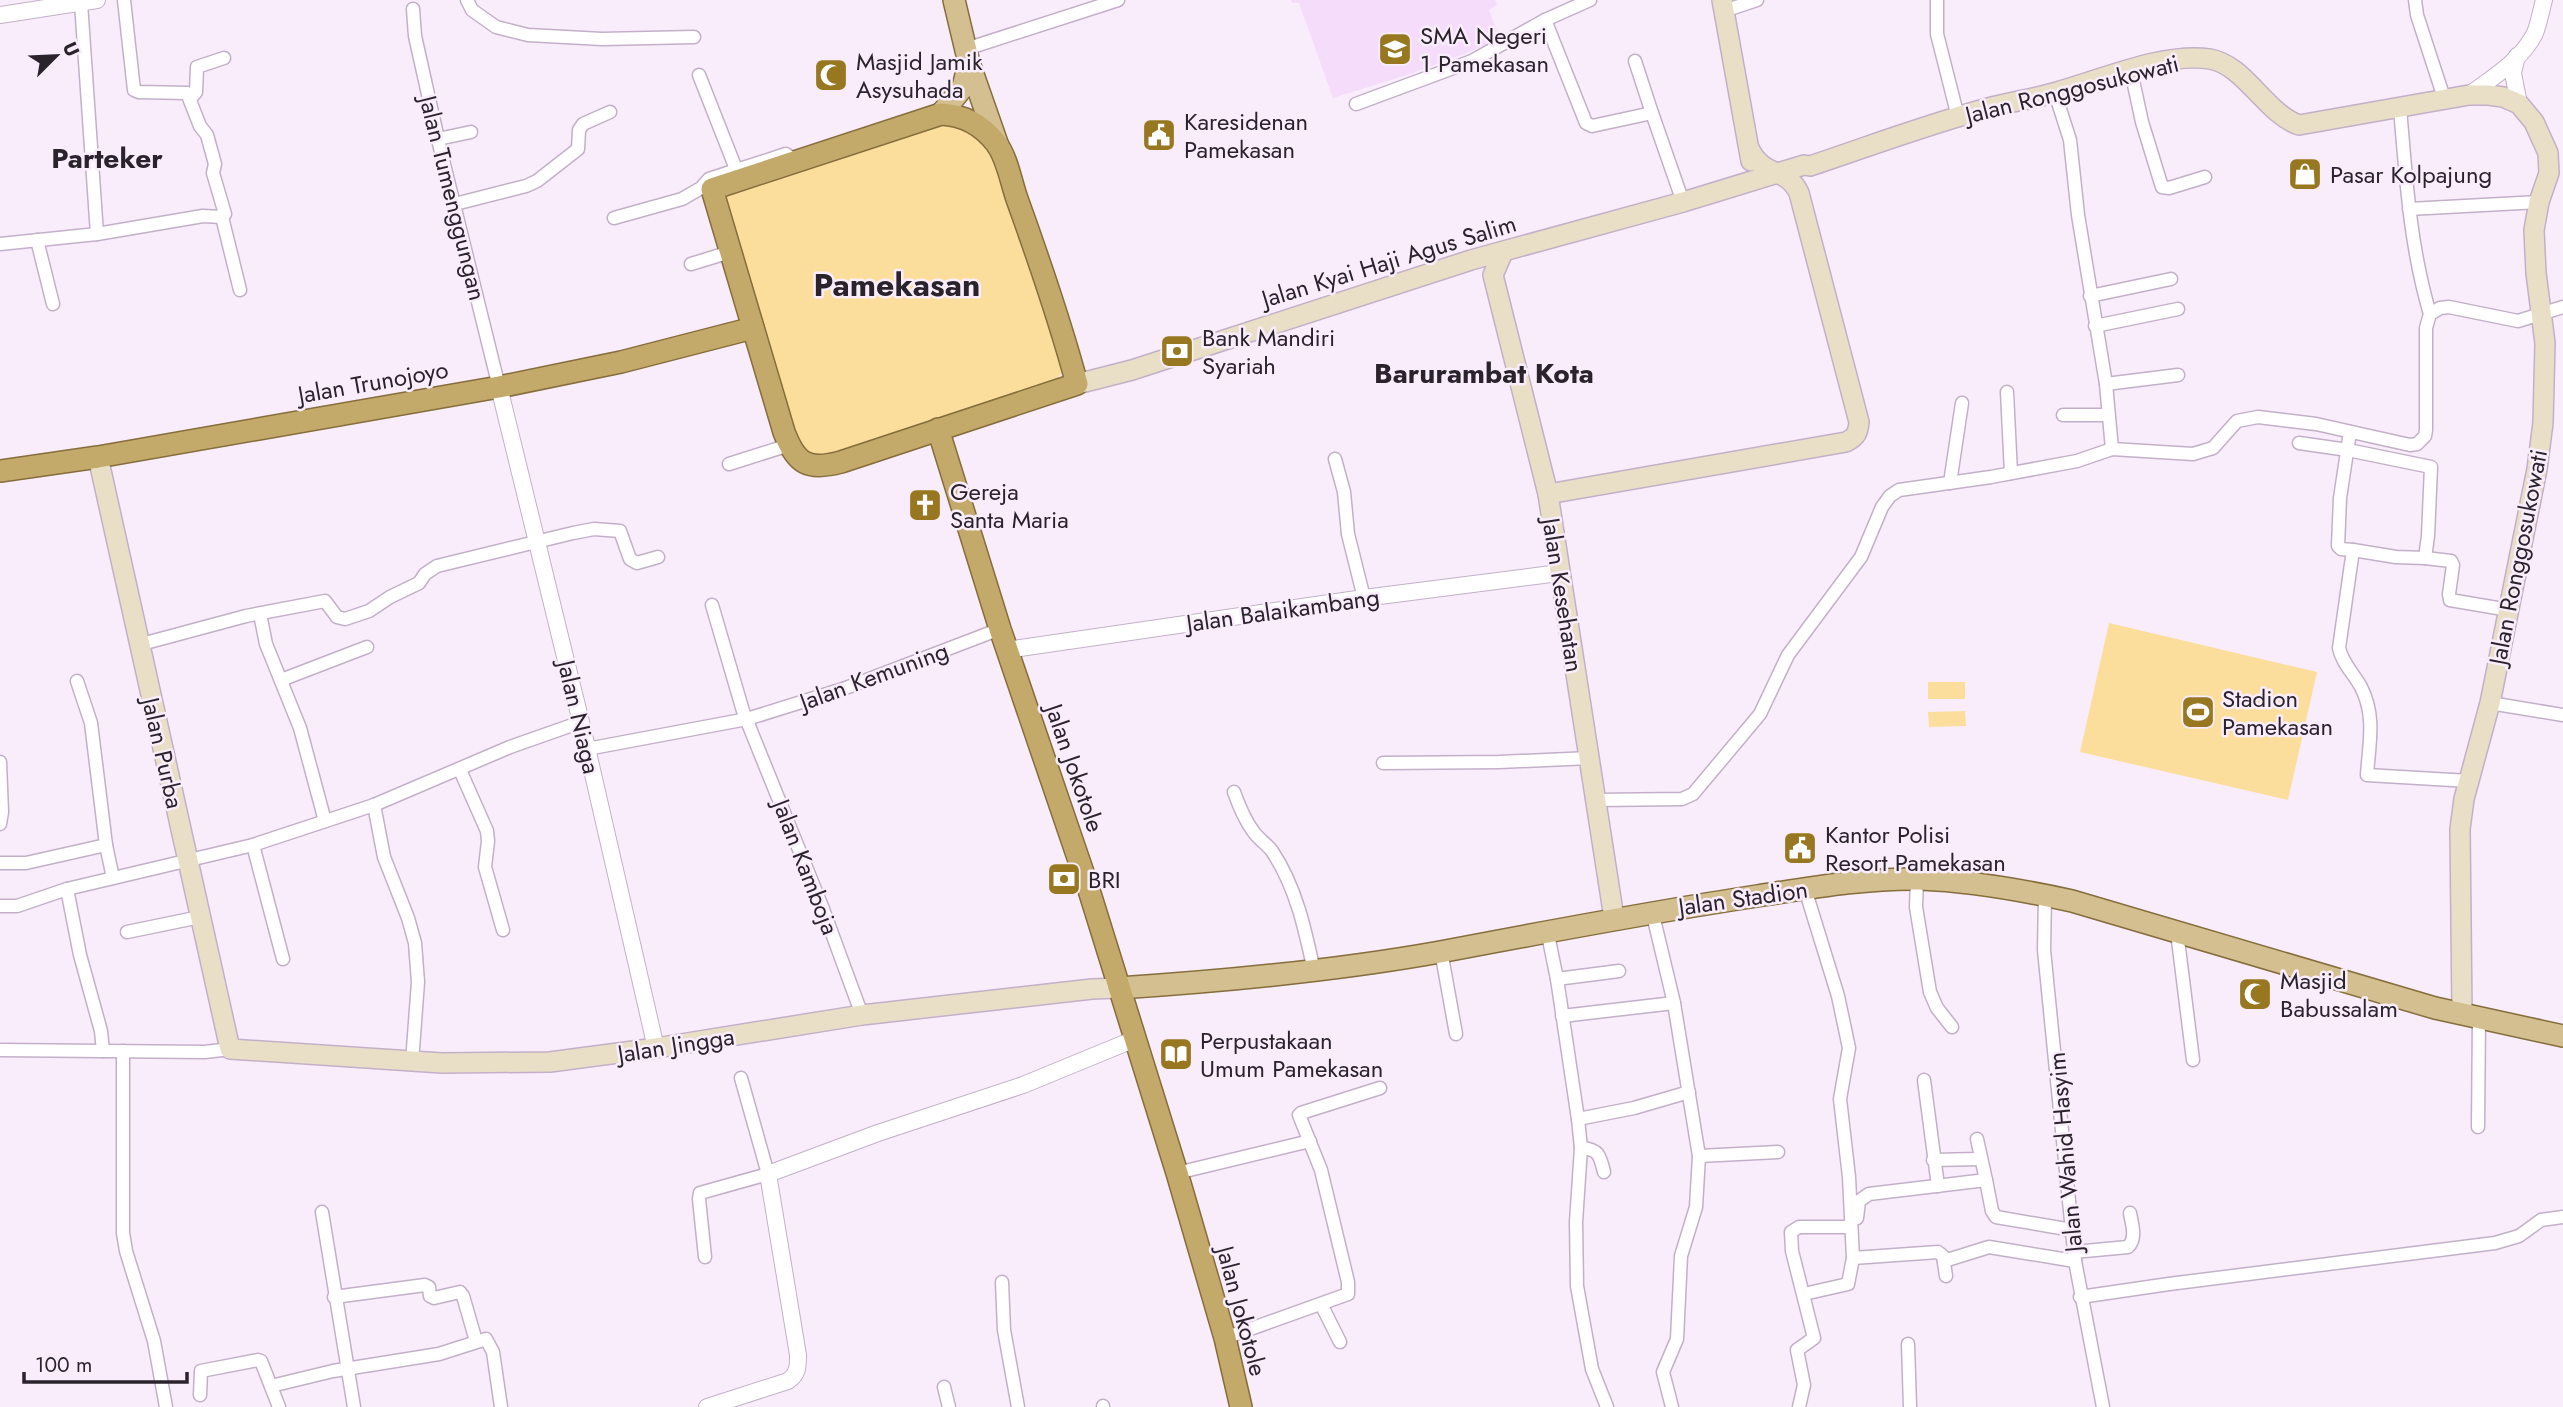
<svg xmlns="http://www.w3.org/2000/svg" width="2563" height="1407" font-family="Jost,sans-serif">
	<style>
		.built { fill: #f5dcfb }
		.green { fill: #fbde9c }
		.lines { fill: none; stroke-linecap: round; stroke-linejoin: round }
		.minor-casing { stroke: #c3b0c8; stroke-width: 15 }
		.tertiary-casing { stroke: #c3b0c8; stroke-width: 18 }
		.secondary-casing { stroke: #c3b0c8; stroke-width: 22 }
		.primary-casing { stroke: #856d3c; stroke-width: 24 }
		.trunk-casing { stroke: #856d3c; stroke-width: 24 }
		.minor { stroke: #fff; stroke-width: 12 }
		.tertiary { stroke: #fff; stroke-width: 16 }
		.secondary { stroke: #e9dfc7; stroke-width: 19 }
		.primary { stroke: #d3bf8f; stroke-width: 21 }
		.trunk { stroke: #c4aa6a; stroke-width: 21 }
		.labels { text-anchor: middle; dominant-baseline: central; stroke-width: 5; stroke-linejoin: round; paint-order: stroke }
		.poi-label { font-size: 24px; fill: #2a232c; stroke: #f9edfc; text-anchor: start }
		.street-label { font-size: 24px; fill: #2a232c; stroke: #f9edfc }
		.quarter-label { font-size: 28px; font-weight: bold; fill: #2a232c; stroke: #f9edfc }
		.district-label { font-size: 32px; font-weight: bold; fill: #2a232c; stroke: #f9edfc }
	</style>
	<rect width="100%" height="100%" fill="#f9edfc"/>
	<polygon class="built" points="1291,0 1495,0 1497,5 1489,10 1500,40 1410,74 1333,98 1299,3 1292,3"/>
	<g class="green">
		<polygon points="947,113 992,130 1064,371 1056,380 826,458 808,454 788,429 722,189"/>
		<polygon points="2109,623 2317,672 2288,800 2080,752"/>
		<rect x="1928" y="682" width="37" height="17"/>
		<polygon points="1965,711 1966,726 1929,727 1928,712"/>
	</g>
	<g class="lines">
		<g class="minor-casing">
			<g id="minor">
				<polyline points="467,0 472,10 496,27 528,35 602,39 694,37"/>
				<polyline points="1937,0 1937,34 1958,117"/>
				<polyline points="2415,0 2417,15 2445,101"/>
				<polyline points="81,3 97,234"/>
				<polyline points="413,9 415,36 440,148 499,387"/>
				<polyline points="1724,11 1757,0"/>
				<polyline points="1545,20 1586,123 1592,126 1652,113 1683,202"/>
				<polyline points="966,49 1118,0"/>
				<polyline points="1635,61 1652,113"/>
				<polyline points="2131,71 2142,122 2162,187 2169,188 2205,177"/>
				<polyline points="699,75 736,169"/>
				<polyline points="2055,93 2070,140 2078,215 2106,384 2112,449"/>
				<polyline points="190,99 196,92 197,67 224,58"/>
				<polyline points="1356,104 1472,61 1545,20 1590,0"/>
				<path d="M 2400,108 C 2406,178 2410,247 2430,314"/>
				<polyline points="438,139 471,132"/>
				<polyline points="455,204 526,186 537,181 578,149 579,130 583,124 610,112"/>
				<polyline points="2409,209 2539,202"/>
				<polyline points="222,217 240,290"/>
				<polyline points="614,218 682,199 701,188 709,179 786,154 790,157 792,164"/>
				<polyline points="37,240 53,304"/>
				<polyline points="0,244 97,234 203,216 222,217 225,214 213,173 215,164 207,135 200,126 187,93 139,92 134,90 124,0"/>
				<polyline points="691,264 730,252"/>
				<polyline points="2090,296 2171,279"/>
				<polyline points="2095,326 2178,309"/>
				<polyline points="2106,384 2178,375"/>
				<polyline points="2007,392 2011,473"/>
				<polyline points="2063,415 2108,415"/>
				<path d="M 2350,432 L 2340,498 L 2338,546 L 2341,549 L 2353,550 L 2339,648 C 2342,663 2354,674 2361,687 C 2376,716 2369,744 2367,775 L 2469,781"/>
				<polyline points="2299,443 2348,450 2431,467 2428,536 2425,558"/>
				<polyline points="1335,459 1344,492 1348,534 1364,598"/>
				<polyline points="729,464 789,445"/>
				<polyline points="1950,483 1962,403"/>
				<polyline points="2353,550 2396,557 2425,558 2451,561 2453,565 2449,594 2450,600 2509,610"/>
				<polyline points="712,605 743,711 823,909 862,1015"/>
				<polyline points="260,614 266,644 300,728 325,821"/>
				<polyline points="138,645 246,616 325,601 337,617 345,619 369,611 390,597 419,583 425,574 437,566 573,533 594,529 620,531 630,559 637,563 658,557"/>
				<polyline points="281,680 367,647"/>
				<polyline points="77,681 91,723 106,845"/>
				<polyline points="2490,703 2563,715"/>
				<polyline points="587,749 747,719 843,689 1000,629"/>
				<polyline points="0,762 2,812 0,824"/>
				<polyline points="1383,763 1499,762 1590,758"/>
				<polyline points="460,770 487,831 488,841 485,867 503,930"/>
				<path d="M 1234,792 C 1239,806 1244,819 1253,831 C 1258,839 1267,844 1272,851 C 1296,887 1305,929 1314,971"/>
				<polyline points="1597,800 1682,799 1693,794 1760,714 1788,655 1861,557 1882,507 1890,496 1899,490 1991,477 2077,461 2112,449 2193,454 2213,448 2237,421 2258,417 2316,424 2410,445 2417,444 2425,436 2426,430 2426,328 2430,314 2440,308 2449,307 2518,321 2563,307"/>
				<polyline points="374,805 384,857 408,918 415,943 418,982 412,1062"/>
				<polyline points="253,845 283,959"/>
				<polyline points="0,863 26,863 106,845 113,878"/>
				<polyline points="1917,879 1916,907 1930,992 1937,1008 1952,1027"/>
				<polyline points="67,889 80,955 101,1031 103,1051"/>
				<polyline points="2045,895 2044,950 2075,1261 2103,1407"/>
				<polyline points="0,906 17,906 67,889 253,845 374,805 510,747 581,722"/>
				<polyline points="1652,911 1674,1003 1699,1156 1696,1207 1681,1256 1677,1339 1663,1372 1672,1407"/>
				<polyline points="1547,930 1557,979 1578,1119 1581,1148 1576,1222 1577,1286 1592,1369 1607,1407"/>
				<polyline points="127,932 200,917"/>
				<polyline points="2177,932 2193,1060"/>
				<polyline points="1441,951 1456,1034"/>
				<polyline points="1557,979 1619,971"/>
				<polyline points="1562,1016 1674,1003"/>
				<polyline points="0,1050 205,1052 230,1049"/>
				<polyline points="123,1051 123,1233 126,1251 154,1341 166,1407"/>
				<polyline points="1924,1080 1938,1186"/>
				<polyline points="1578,1119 1634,1108 1689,1092"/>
				<polyline points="2478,1127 2479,1017"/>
				<polyline points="1977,1139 1986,1180"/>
				<path d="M 1581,1148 C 1599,1149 1600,1156 1604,1172"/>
				<polyline points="1699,1156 1778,1152"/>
				<polyline points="1933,1160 1979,1159"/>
				<polyline points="1177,1173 1310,1141"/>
				<polyline points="322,1212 354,1407"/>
				<polyline points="1857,1218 1859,1201 1869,1194 1986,1180 1992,1211 1996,1217 2072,1230"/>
				<path d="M 2074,1252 L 2128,1247 C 2137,1238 2132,1225 2130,1213"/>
				<polyline points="705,1257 699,1199 700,1193 768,1174 741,1078"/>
				<polyline points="1853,1258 1938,1252 1943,1256 1946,1276"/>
				<polyline points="1944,1261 1989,1247 2075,1261"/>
				<polyline points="1002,1282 1004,1330 1018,1407"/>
				<polyline points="1804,1294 1848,1284 1853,1258 1849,1177 1840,1099 1849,1048 1838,996 1805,889"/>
				<polyline points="334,1297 425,1285 429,1287 430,1296 434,1298 460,1292 463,1296 476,1341"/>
				<polyline points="2080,1297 2169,1284 2495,1243 2519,1236 2541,1220 2563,1217"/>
				<polyline points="1321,1304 1340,1342"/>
				<polyline points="1225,1338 1348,1294 1348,1282 1321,1170 1299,1115 1301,1113 1380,1088"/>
				<polyline points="1908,1344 1910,1407"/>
				<polyline points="271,1386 333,1371 439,1354 486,1339 493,1352 501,1407"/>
				<polyline points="944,1387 949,1407"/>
				<polyline points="200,1395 201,1371 258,1360 261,1361 279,1407"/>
				<polyline points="1103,1406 1103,1407"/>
				<polyline points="1799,1407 1804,1385 1797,1350 1814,1338 1792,1251 1791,1232 1799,1227 1851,1227"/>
			</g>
		</g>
		<g class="tertiary-casing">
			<g id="tertiary">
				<polyline points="0,15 97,0"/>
				<polyline points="2517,56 2513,73 2519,104"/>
				<path d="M 2469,95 C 2492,78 2522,60 2535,33 C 2539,23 2541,11 2544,0"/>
				<polyline points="499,387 581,722 656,1048"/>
				<polyline points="1007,650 1364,598 1559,573"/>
				<path d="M 707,1407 L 788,1381 C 798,1374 798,1367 798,1355 L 768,1174 L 878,1133 L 1023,1085 L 1135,1039"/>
			</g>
		</g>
		<g class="secondary-casing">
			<g id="secondary">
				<polyline points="1722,0 1751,161"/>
				<polyline points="1503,252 1493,275 1548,494 1614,918"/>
				<path d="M 1077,384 L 1132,370 L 1471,260 L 1683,202 L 1804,165 L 1810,166 C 1870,146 1931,123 1992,107 C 2015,101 2038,98 2060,91 C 2103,79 2165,52 2210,59 C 2245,65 2265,113 2299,125 L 2469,95 L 2488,95 L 2503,97 L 2519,104 L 2534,122 L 2548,153 L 2549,173 L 2539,202 L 2534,230 L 2536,273 L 2545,343 L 2543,423 L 2537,469 L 2490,703 L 2464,799 L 2460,829 L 2462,1013"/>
				<polyline points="98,457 230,1049 442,1063 550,1062 656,1048 862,1015 1092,989 1119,988"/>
				<path d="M 1548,494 L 1846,442 C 1856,437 1858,433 1859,422 L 1799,193 C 1786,166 1765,179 1750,150"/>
			</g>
		</g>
		<g class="primary-casing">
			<g id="primary">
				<polyline points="954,0 969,63 998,146"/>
				<polyline points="941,114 963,87 969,63"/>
				<path d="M 1119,988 C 1226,981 1334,971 1440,952 C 1545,932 1651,912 1757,896 C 1810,888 1866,878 1920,879 C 1971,881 2022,890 2072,901 L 2435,1008 L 2563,1036"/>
			</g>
		</g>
		<g class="trunk-casing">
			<g id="trunk">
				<path d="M 941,114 C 964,115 982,125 996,143 C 1007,157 1011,182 1017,199 C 1039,260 1060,321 1077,384 L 841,462 C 808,471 796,464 784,432 L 712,189 Z"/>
				<polyline points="938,429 1000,629 1088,887 1177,1173 1225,1338 1241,1407"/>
				<polyline points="0,471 98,457 499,387 621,362 753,328"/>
			</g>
		</g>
		<use href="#minor" class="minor"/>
		<use href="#tertiary" class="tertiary"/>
		<use href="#secondary" class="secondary"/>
		<use href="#primary" class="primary"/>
		<use href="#trunk" class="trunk"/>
	</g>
	<defs>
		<g id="school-square" transform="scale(1.75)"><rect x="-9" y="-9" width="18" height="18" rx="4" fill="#97771f" stroke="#f9edfc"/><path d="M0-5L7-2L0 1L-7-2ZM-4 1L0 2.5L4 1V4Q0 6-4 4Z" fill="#fff"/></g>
		<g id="mosque-square" transform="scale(1.75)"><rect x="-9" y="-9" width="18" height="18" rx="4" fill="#97771f" stroke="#f9edfc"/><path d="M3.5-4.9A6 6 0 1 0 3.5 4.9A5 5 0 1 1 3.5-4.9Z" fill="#fff"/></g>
		<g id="civic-square" transform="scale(1.75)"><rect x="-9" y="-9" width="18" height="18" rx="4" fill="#97771f" stroke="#f9edfc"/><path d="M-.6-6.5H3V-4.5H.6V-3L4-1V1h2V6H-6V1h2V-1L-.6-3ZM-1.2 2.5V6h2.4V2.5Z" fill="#fff"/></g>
		<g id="shop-square" transform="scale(1.75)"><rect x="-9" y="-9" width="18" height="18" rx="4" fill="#97771f" stroke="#f9edfc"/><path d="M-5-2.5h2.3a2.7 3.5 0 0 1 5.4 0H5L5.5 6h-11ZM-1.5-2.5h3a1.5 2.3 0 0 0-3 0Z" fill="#fff"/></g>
		<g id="bank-square" transform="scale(1.75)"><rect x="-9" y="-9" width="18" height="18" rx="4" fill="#97771f" stroke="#f9edfc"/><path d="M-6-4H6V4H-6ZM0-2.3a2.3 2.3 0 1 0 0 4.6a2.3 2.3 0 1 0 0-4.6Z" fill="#fff"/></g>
		<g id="church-square" transform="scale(1.75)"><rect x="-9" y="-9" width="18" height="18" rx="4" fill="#97771f" stroke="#f9edfc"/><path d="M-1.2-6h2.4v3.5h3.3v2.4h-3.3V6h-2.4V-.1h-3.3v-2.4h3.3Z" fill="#fff"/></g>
		<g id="stadium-square" transform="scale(1.75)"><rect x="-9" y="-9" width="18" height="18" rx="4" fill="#97771f" stroke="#f9edfc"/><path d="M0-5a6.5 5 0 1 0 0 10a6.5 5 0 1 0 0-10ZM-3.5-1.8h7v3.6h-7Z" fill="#fff"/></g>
		<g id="library-square" transform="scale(1.75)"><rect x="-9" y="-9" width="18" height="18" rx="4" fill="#97771f" stroke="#f9edfc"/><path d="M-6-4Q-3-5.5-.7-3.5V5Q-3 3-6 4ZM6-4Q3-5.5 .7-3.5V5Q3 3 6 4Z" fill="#fff"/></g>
	</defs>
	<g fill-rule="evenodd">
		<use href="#school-square" x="1395" y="49"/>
		<use href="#mosque-square" x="831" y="75"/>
		<use href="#civic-square" x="1159" y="135"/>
		<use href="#shop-square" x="2305" y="174"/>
		<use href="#bank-square" x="1177" y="351"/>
		<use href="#church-square" x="925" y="505"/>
		<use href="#stadium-square" x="2198" y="712"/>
		<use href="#civic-square" x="1800" y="848"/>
		<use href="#bank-square" x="1064" y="879"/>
		<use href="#mosque-square" x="2255" y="994"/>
		<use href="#library-square" x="1176" y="1054"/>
	</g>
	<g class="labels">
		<g class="poi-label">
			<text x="1420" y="35">SMA Negeri<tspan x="1420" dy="28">1 Pamekasan</tspan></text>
			<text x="856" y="61">Masjid Jamik<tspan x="856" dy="28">Asysuhada</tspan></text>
			<text x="1184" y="121">Karesidenan<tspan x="1184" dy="28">Pamekasan</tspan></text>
			<text x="2330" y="174">Pasar Kolpajung</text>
			<text x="1202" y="337">Bank Mandiri<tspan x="1202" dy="28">Syariah</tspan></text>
			<text x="950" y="491">Gereja<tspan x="950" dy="28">Santa Maria</tspan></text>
			<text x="2222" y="698">Stadion<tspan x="2222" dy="28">Pamekasan</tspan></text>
			<text x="1825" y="834">Kantor Polisi<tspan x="1825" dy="28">Resort Pamekasan</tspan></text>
			<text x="1088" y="879">BRI</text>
			<text x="2280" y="980">Masjid<tspan x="2280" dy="28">Babussalam</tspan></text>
			<text x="1200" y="1040">Perpustakaan<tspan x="1200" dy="28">Umum Pamekasan</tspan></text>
		</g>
		<g class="street-label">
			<text transform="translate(2072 89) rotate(-14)">Jalan Ronggosukowati</text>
			<text transform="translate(453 198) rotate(76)">Jalan Tumenggungan</text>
			<text transform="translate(1389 261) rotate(-17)">Jalan Kyai Haji Agus Salim</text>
			<text transform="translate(373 382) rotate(-10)">Jalan Trunojoyo</text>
			<text transform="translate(2518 557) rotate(-79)">Jalan Ronggosukowati</text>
			<text transform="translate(1563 595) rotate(81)">Jalan Kesehatan</text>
			<text transform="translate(1283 610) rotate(-8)">Jalan Balaikambang</text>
			<text transform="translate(874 676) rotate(-20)">Jalan Kemuning</text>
			<text transform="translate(579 717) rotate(77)">Jalan Niaga</text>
			<text transform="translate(163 753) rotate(77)">Jalan Purba</text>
			<text transform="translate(1075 768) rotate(71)">Jalan Jokotole</text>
			<text transform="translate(806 867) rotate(69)">Jalan Kamboja</text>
			<text transform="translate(1743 898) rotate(-8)">Jalan Stadion</text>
			<text transform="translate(676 1045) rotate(-9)">Jalan Jingga</text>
			<text transform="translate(2065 1152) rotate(-95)">Jalan Wahid Hasyim</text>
			<text transform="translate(1242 1311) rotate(75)">Jalan Jokotole</text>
		</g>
		<g class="quarter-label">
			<text x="107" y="158">Parteker</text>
			<text x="1484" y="373">Barurambat Kota</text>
		</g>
		<g class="district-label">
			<text x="897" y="285">Pamekasan</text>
		</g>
	</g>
	<g transform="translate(56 56) rotate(66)" stroke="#f9edfc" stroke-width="5" paint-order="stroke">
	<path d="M0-5L12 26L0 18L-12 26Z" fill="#2a232c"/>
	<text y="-10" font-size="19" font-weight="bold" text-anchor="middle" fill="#2a232c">U</text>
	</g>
	<path d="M24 1372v10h163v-10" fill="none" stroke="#2a232c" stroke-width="3.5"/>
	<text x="35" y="1372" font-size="21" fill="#2a232c" stroke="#f9edfc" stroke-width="5" paint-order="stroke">100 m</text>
</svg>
